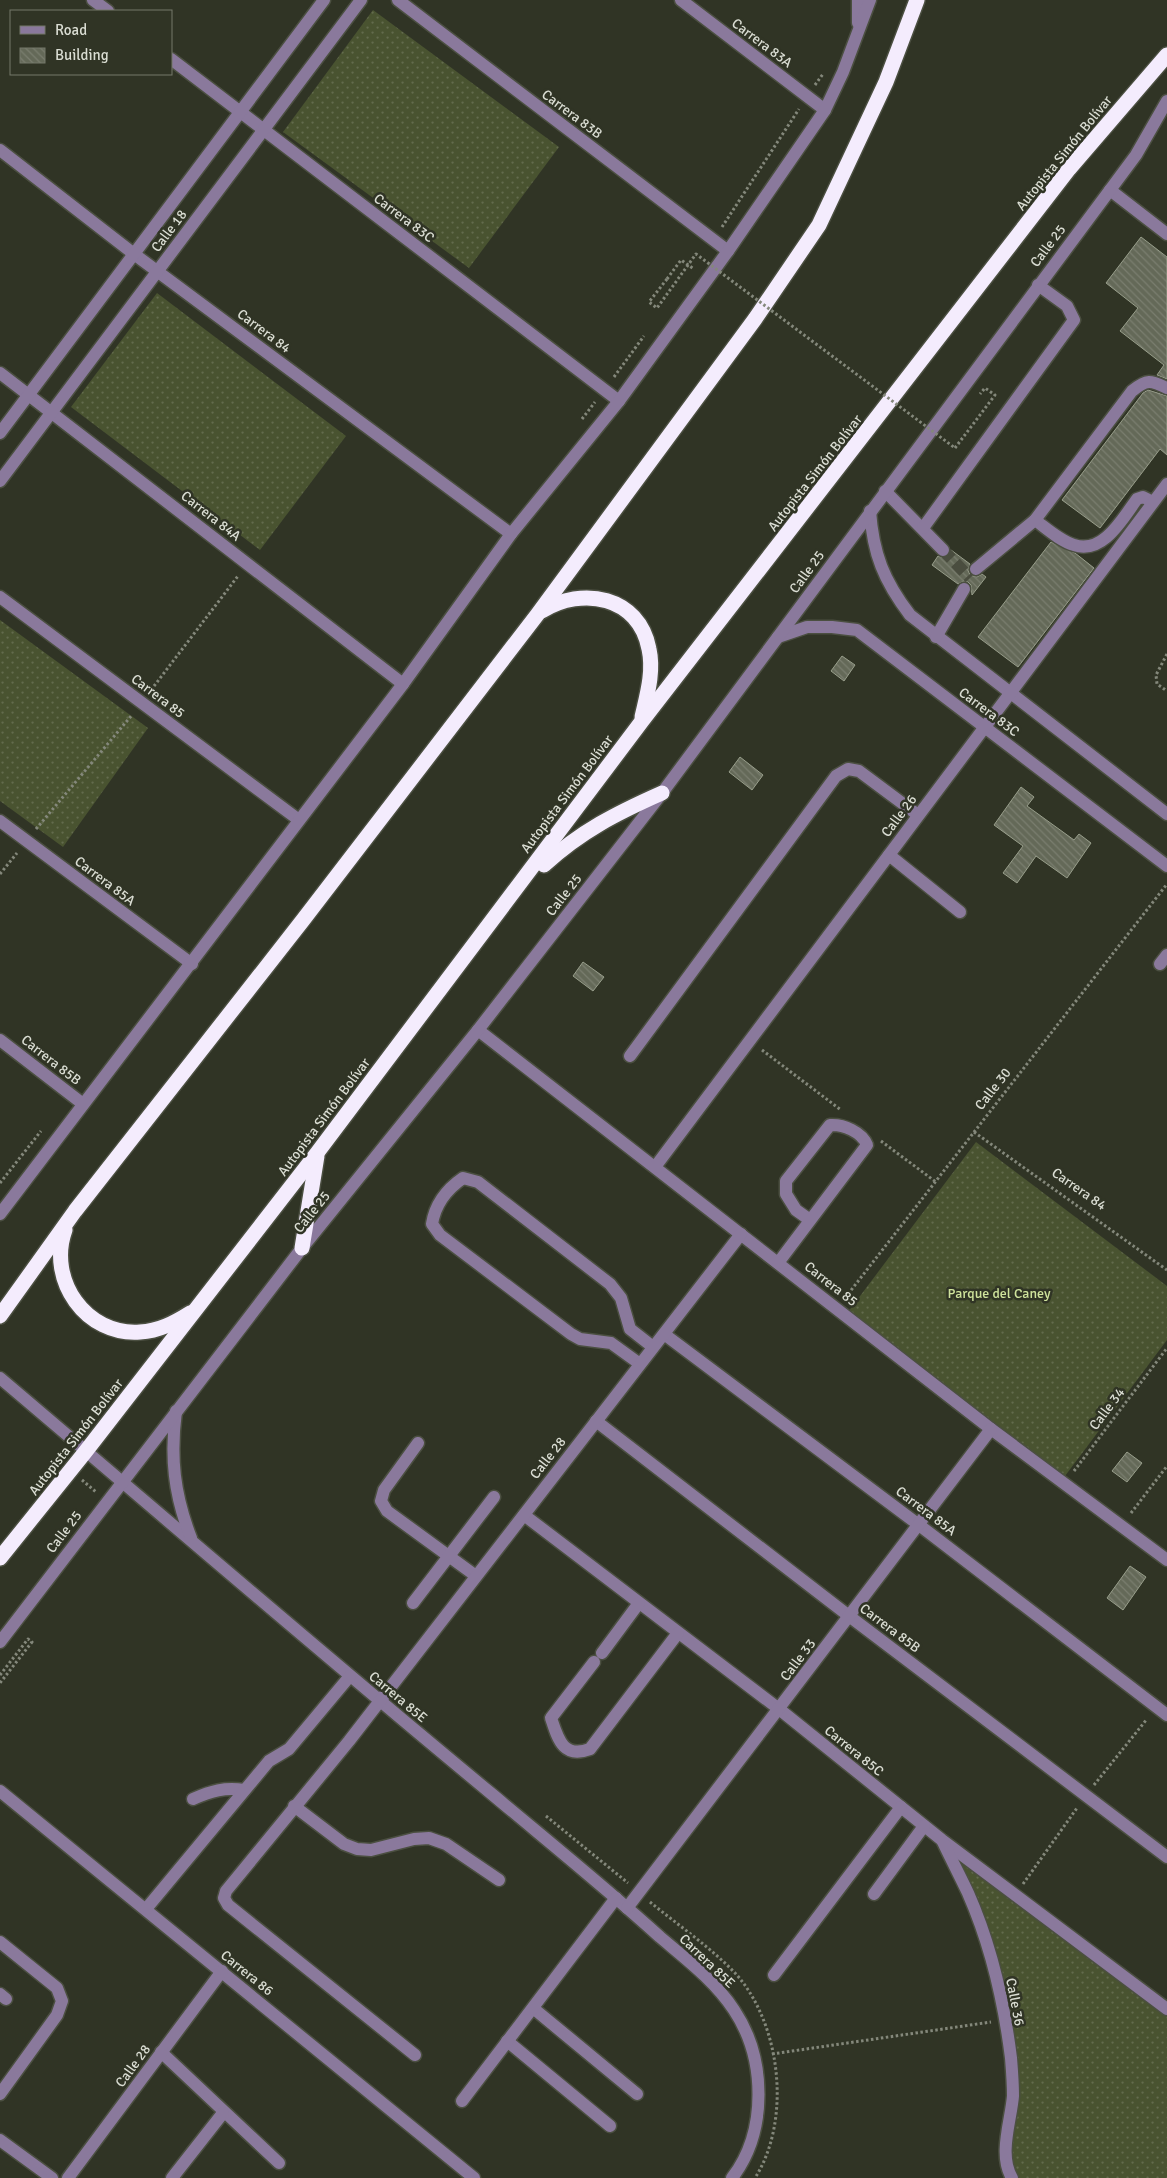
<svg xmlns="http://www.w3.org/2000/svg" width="1167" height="2178" font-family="Signika,sans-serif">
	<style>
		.grass { fill: url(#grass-dots) }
		.building { fill: url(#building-back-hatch); stroke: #989e8b }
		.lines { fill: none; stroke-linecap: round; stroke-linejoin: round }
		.minor-tunnel { stroke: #4a4d3f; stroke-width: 12; stroke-dasharray: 12 6; stroke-linecap: butt }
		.minor-casing { stroke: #4b4f41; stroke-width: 15 }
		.highway-casing { stroke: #4b4f41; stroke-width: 18 }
		.path { stroke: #84887b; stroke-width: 3; stroke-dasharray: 2.5 2.5; stroke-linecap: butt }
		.minor { stroke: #8a799c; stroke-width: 12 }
		.highway { stroke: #f4ecfd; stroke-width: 15 }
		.path-bridge { stroke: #84887b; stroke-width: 3; stroke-dasharray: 2.5 2.5; stroke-linecap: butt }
		.labels { text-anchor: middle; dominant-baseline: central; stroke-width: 5; stroke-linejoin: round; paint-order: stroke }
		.street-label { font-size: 14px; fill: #daddd3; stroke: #303425 }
		.park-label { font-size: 14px; fill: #cfe39c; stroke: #303425 }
	</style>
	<defs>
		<pattern id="grass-dots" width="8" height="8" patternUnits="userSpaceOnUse" patternTransform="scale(1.25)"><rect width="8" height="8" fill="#495330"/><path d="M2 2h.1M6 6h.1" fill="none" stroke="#636b4d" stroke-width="1.8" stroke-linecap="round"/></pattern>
		<pattern id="building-back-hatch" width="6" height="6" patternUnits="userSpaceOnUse" patternTransform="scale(1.25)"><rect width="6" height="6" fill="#646958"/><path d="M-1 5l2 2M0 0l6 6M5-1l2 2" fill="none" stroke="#7a7e6f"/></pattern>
	</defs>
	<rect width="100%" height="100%" fill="#303425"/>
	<g class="grass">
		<polygon points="373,10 559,147 469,268 283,132"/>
		<polygon points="157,293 346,436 260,550 71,407"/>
		<polygon points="0,620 148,728 63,847 0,801"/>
		<polygon points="976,1142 1167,1286 1167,1340 1065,1476 848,1312"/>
		<polygon points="942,1840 1167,2009 1167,2178 1012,2178 1008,2171 1013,2095 986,1942"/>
	</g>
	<g class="building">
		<polygon points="1141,237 1167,257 1167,379 1157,375 1164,365 1120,331 1138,308 1106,283"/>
		<polygon points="1148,390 1167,396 1167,455 1160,449 1100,528 1062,500 1143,393"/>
		<polygon points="1051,542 1075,553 1094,568 1018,667 978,637"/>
		<polygon points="951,550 970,564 968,570 970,575 977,577 982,574 986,577 972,595 971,585 968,582 964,581 958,584 932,565 938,556 945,558 948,556"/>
		<polygon points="842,656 855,665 844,681 831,671"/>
		<polygon points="740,757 763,775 752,790 729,772"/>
		<polygon points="1021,787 1034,797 1027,806 1074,840 1079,834 1091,843 1067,878 1036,856 1017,883 1003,873 1023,846 994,825"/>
		<polygon points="583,962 604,977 593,991 573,976"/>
		<polygon points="1127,1452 1142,1463 1127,1482 1112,1471"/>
		<polygon points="1130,1566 1146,1577 1123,1610 1107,1598"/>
	</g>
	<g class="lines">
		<polyline class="minor-tunnel" points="943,550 970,578"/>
		<g class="minor-casing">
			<g id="minor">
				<polyline points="93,0 108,11"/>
				<polyline points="398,0 728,251"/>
				<polyline points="681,0 825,110"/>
				<polyline points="858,23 858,0"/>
				<polyline points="171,59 619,401"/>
				<polyline points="0,150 134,254 511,534"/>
				<polyline points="1110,190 1167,234"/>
				<polyline points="0,373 403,684"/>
				<polyline points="0,433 324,0"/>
				<polyline points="0,481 361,0"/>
				<polyline points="885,491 943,550"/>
				<path d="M 870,511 C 873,554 884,581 910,615 L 1167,814"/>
				<path d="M 1035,520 C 1046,528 1060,541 1074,545 C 1103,555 1123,518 1137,499 L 1143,497 L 1153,502"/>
				<polyline points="923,528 1074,320 1067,306 1038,285"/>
				<path d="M 976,569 L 1035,520 L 1132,391 C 1147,379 1150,380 1167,388"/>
				<polyline points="0,597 299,820"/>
				<polyline points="778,637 807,627 832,627 857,630 1167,866"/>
				<polyline points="936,637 964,589"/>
				<polyline points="0,821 192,964"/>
				<polyline points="889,855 960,912"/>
				<polyline points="1160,964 1167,955"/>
				<polyline points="478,1030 991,1429 1167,1560"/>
				<polyline points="0,1040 83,1104"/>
				<polyline points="630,1056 836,776 848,769 859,771 918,815"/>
				<polyline points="655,1167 1167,484"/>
				<polyline points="0,1214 403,684 511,534 619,401 728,251 825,110 843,72 870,0"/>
				<path d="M 778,1263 L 867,1145 C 862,1132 843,1124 830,1125 L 786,1181 L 786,1194 L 796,1210 L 810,1220"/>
				<polyline points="664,1334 919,1525 1167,1715"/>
				<path d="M 640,1364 L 611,1343 L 580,1339 L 571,1334 L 440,1235 L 432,1224 C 435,1205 447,1189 463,1178 L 478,1182 L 610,1284 L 621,1298 L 630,1329 L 653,1347"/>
				<path d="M 0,1378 C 164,1517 327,1658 493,1795 C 549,1842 606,1888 660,1937 C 686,1959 715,1981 734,2010 C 766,2058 768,2131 732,2178"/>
				<path d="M 176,1411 C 170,1457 174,1494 191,1538"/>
				<polyline points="596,1421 849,1616 1167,1857"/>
				<polyline points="418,1443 384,1490 381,1501 387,1511 476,1576"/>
				<polyline points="524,1515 779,1709 942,1840 1167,2009"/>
				<polyline points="413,1603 494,1497"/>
				<polyline points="0,1642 302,1248 478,1030 662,793 1136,155 1167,101"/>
				<polyline points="602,1653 639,1603"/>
				<path d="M 594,1662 L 551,1718 C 558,1739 563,1759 590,1749 L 678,1633"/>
				<polyline points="0,1791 474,2178"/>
				<path d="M 193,1799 C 211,1791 225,1787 244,1790"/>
				<polyline points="294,1806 344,1844 357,1849 371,1850 414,1839 429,1838 446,1844 499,1880"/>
				<path d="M 943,1842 C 951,1859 960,1876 968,1893 C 991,1945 1004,2002 1011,2058 C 1012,2070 1013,2084 1013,2096 C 1011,2121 998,2155 1012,2178"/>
				<polyline points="874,1894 924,1826"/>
				<polyline points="627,1908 991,1429"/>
				<polyline points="146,1909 269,1761 289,1749 350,1676"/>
				<polyline points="0,1942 57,1988 62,2001 57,2015 0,2094"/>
				<polyline points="774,1975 901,1807"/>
				<polyline points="0,1994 6,1999"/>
				<polyline points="533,2008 637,2094"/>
				<polyline points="507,2041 610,2126"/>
				<polyline points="161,2052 279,2163"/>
				<polyline points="415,2055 228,1905 224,1898 226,1891 349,1741 741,1234"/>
				<polyline points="462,2101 616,1898"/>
				<polyline points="0,2140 52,2178"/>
				<polyline points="68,2178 222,1971"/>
				<polyline points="172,2178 223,2113"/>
			</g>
		</g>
		<g class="highway-casing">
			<g id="highway">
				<path d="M 542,611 C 582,586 639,596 649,649 C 654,672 647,695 642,717"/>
				<path d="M 544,865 C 581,831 617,813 662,793"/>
				<path d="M 65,1230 C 47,1280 86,1336 140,1332 C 159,1331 174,1323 190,1313"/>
				<polyline points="302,1248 317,1156"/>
				<polyline points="0,1316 75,1211 303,920 537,615 755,319 819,225 886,82 917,0"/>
				<polyline points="0,1558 86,1451 317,1153 642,721 1069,169 1167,55"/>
			</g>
		</g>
		<g class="path">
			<polyline points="815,85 823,74"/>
			<polyline points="722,227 799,109"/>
			<polyline points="667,279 681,260 694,269"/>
			<polyline points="614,377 644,336"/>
			<polyline points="582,419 595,402"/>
			<polyline points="955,448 995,395 985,388 980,394"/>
			<polyline points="1167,654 1156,675 1157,684 1167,691"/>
			<polyline points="151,690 238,576"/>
			<polyline points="36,829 132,715"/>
			<polyline points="0,874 17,853"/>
			<polyline points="762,1050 841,1110"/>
			<polyline points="974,1132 1167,1270"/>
			<polyline points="881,1141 936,1182"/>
			<polyline points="0,1183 41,1131"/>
			<polyline points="845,1298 1167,884"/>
			<polyline points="1074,1471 1167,1348"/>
			<polyline points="82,1480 96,1492"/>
			<polyline points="1131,1513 1167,1466"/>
			<polyline points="0,1675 28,1639 32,1642 0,1683"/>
			<polyline points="1094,1785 1147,1719"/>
			<polyline points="546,1816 628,1883"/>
			<polyline points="1023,1884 1077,1808"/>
			<path d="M 650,1902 C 678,1925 710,1947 735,1973 C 781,2023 792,2120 755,2178"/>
			<polyline points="772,2054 991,2022"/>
		</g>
		<use href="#minor" class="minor"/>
		<use href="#highway" class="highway"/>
		<polyline class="path-bridge" points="667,279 649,302 657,308 696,254 955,448"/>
	</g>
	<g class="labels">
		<g class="street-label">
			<text transform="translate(762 43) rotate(37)">Carrera 83A</text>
			<text transform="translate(572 114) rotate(37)">Carrera 83B</text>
			<text transform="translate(1064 153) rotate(-51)">Autopista Simón Bolívar</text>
			<text transform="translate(404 218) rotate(37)">Carrera 83C</text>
			<text transform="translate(169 231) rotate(-53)">Calle 18</text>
			<text transform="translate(1048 246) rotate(-53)">Calle 25</text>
			<text transform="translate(264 331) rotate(37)">Carrera 84</text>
			<text transform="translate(815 473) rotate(-52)">Autopista Simón Bolívar</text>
			<text transform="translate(211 516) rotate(38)">Carrera 84A</text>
			<text transform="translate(807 572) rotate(-54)">Calle 25</text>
			<text transform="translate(158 696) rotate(37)">Carrera 85</text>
			<text transform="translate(989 712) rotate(37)">Carrera 83C</text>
			<text transform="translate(567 794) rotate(-53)">Autopista Simón Bolívar</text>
			<text transform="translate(899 816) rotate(-53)">Calle 26</text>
			<text transform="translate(105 881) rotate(37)">Carrera 85A</text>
			<text transform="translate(564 895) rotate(-52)">Calle 25</text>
			<text transform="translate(51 1060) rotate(38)">Carrera 85B</text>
			<text transform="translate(993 1089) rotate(-52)">Calle 30</text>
			<text transform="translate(324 1117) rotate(-53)">Autopista Simón Bolívar</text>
			<text transform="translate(1079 1189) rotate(35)">Carrera 84</text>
			<text transform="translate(312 1212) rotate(-51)">Calle 25</text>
			<text transform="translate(831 1284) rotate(38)">Carrera 85</text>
			<text transform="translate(1107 1409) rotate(-53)">Calle 34</text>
			<text transform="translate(76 1437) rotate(-52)">Autopista Simón Bolívar</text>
			<text transform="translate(548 1458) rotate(-52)">Calle 28</text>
			<text transform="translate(926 1511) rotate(37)">Carrera 85A</text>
			<text transform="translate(64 1532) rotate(-53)">Calle 25</text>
			<text transform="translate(890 1628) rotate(37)">Carrera 85B</text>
			<text transform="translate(798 1660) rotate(-53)">Calle 33</text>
			<text transform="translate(398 1697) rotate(40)">Carrera 85E</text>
			<text transform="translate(854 1751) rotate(39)">Carrera 85C</text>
			<text transform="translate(707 1961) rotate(44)">Carrera 85E</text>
			<text transform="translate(247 1973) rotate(39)">Carrera 86</text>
			<text transform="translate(1015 2002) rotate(79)">Calle 36</text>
			<text transform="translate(133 2066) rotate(-54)">Calle 28</text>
		</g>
		<g class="park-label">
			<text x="999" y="1293">Parque del Caney</text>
		</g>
	</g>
	<rect x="10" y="10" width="162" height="65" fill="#303425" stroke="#74786b"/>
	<rect x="20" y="26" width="25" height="8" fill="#8a799c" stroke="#74786b"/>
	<text x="55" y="35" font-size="15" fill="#daddd3">Road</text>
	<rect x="20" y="48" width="25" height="15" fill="url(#building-back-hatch)" stroke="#74786b"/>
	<text x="55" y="60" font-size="15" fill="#daddd3">Building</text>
</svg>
